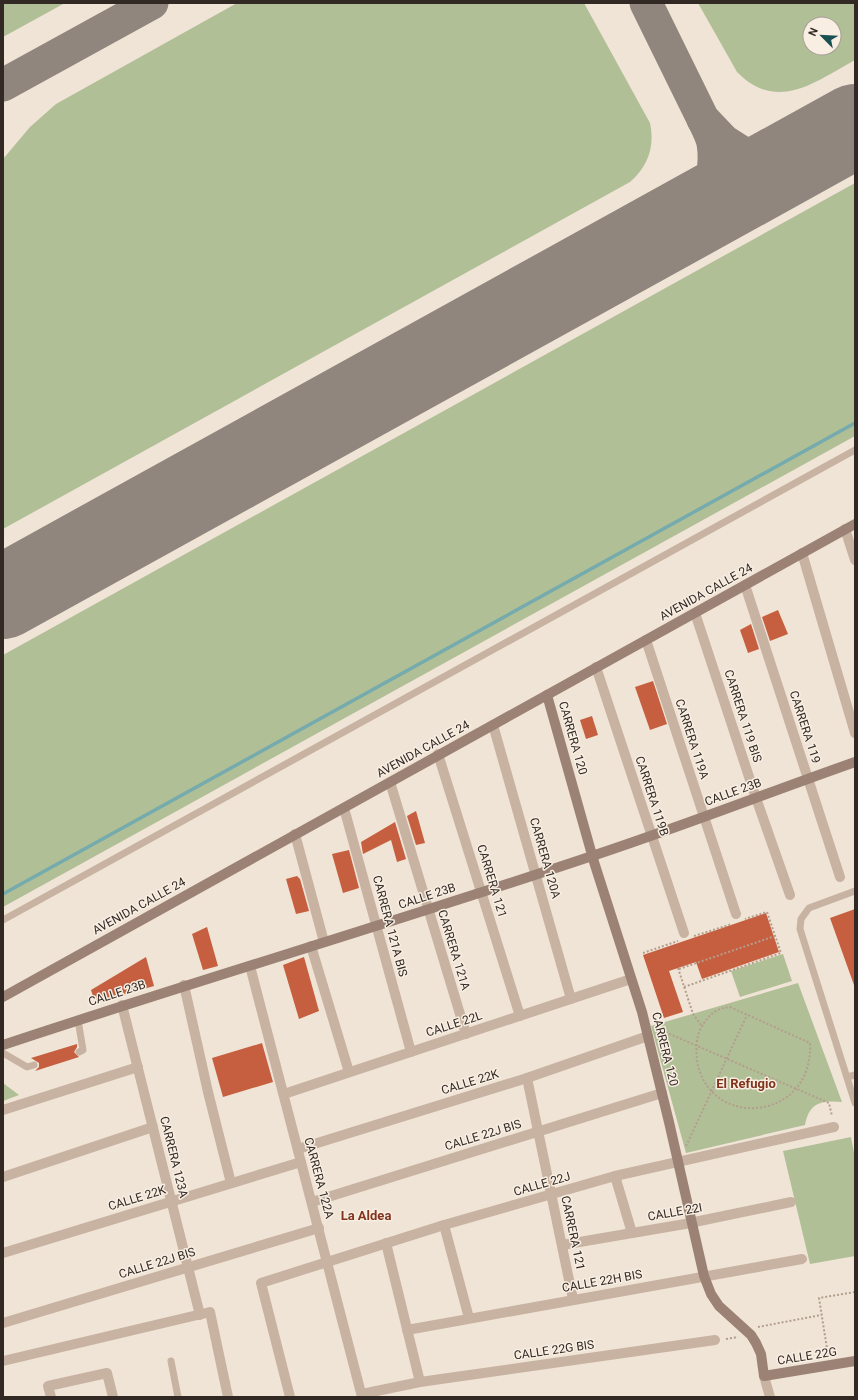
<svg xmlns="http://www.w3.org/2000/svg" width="858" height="1400" font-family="Roboto,sans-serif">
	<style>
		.green { fill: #b1bf97; fill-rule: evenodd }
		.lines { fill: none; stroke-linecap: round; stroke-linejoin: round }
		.stream { stroke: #75abad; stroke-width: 3.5 }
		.taxiway { stroke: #91867e; stroke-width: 33 }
		.runway { stroke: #91867e; stroke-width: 84 }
		.building { fill: #c65f3f }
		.path { stroke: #b39d8d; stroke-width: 2; stroke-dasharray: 2 2; stroke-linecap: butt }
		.lane { stroke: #c8b3a2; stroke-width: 7 }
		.street { stroke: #c8b3a2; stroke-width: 10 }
		.secondary { stroke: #9b8274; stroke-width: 10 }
		.labels { text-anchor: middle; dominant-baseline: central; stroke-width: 3; stroke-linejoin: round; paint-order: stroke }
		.street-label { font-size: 12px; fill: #322925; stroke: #f8eee2 }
		.neighbourhood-label { font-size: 13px; font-weight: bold; fill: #81351e; stroke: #f8eee2 }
	</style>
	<rect width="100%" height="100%" fill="#f0e4d6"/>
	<g class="green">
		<polygon points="3,3 65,3 3,37"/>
		<path d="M 237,3 L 584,3 L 650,123 C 655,147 648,166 630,182 L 3,529 L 3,159 L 30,127 L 56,104 Z"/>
		<path d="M 698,3 L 855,3 L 855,60 C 815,82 777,113 737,72 ZM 810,24 L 834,24 L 834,48 L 810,48 Z"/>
		<polygon points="855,183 855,436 3,907 3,655"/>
		<polygon points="783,954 792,981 740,997 731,971"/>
		<path d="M 798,983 L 842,1102 C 821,1100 809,1103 805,1125 L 686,1153 L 651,1026 Z"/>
		<polygon points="3,1083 19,1095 3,1101"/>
		<polygon points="851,1137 855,1158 855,1256 810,1264 783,1151"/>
	</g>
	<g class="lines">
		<polyline class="stream" points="3,894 855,423"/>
		<g class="taxiway">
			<polyline points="646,3 703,119 724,141 743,153 774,161 806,153"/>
			<polyline points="3,85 152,3"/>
			<path d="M 683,221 C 689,216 695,211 699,206 C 713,191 716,161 713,143 C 711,134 707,127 703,119"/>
		</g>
		<polyline class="runway" points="3,597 855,126"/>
	</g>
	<g class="building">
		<polygon points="778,610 788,634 770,641 762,617"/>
		<polygon points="751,624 759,649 748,653 740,630"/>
		<polygon points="653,681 667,724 650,730 635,687"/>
		<polygon points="592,716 598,735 586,739 580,720"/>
		<polygon points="416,811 425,843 416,845 407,816"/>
		<polygon points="395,822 406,859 397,862 391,840 363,854 361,842"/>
		<polygon points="349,850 359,888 343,893 332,854"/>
		<polygon points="297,876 300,879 309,911 296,914 286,879"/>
		<polygon points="855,909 855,985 854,985 830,918"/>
		<polygon points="766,913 779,952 702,979 696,962 669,971 683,1012 664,1018 643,955"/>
		<polygon points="207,927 218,966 203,970 192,934"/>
		<polygon points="146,957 154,986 95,1003 91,990"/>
		<polygon points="304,957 319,1011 299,1019 283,965"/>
		<polygon points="262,1043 273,1082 223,1097 212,1058"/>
		<polygon points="77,1044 77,1047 74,1052 79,1057 35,1071 39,1067 39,1063 31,1058"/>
	</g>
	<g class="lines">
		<g class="path">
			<polyline points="694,936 732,924"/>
			<polyline points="643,953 678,941"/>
			<polyline points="678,968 693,1014 702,1026"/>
			<polyline points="679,969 775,936"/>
			<polyline points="684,987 781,953 767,912 745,919"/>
			<path d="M 730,1007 L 810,1043 C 814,1122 708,1131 697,1060 C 696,1050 696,1038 700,1030 C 707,1017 714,1008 730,1007 Z"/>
			<polyline points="658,1029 829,1103 832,1116"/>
			<polyline points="686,1146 747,1015"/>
			<polyline points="758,1327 821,1315"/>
			<polyline points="726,1339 738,1337"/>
			<polyline points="828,1355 819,1298 855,1292"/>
		</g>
		<g class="lane">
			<polyline points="855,891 809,908 801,919 800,929 855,1103"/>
			<polyline points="3,920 855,450"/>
			<polyline points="78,1020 83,1050 79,1052"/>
			<polyline points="3,1053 27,1067 34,1065"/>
			<polyline points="847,1077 855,1075"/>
			<polyline points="171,1361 178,1397"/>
		</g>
		<g class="street">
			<polyline points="845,529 855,560"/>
			<polyline points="802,553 855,733"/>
			<polyline points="745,585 840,877"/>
			<polyline points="695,613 756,798 790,895"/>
			<polyline points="646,640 736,914"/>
			<polyline points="596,667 684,933"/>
			<polyline points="493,725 571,999"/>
			<polyline points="438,754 520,1016"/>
			<polyline points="390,782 466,1034"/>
			<polyline points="344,808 411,1052"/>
			<polyline points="295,834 324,942"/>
			<polyline points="311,946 349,1072"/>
			<polyline points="250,966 362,1397"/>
			<polyline points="184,985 208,1092 231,1183"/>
			<polyline points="122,1005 200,1315"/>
			<polyline points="527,1078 573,1299"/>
			<polyline points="284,1094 631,979"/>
			<polyline points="3,1110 138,1067"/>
			<polyline points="298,1149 527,1078 648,1036"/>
			<polyline points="615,1176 632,1233"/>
			<polyline points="3,1177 153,1127"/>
			<polyline points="312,1202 662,1093"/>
			<polyline points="444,1225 469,1318"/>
			<polyline points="386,1243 420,1382"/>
			<polyline points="562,1245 685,1224 791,1202"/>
			<polyline points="3,1253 301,1162"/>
			<polyline points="3,1323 319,1228"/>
			<polyline points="407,1330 802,1259"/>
			<polyline points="3,1361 210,1312 228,1397"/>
			<polyline points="764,1376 770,1397"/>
			<polyline points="362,1394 420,1382 715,1340"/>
			<polyline points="51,1397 48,1386 107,1373 113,1397"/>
			<polyline points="290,1397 261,1283 444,1225 615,1176 834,1127"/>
		</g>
		<g class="secondary">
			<polyline points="547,695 594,862 642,1012 669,1122 704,1276 711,1294 719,1306 751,1335 756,1343 761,1354 764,1376 855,1361"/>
			<polyline points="3,997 855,524"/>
			<path d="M 3,1045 C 198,980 396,922 592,856 C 680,827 767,793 855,762"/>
		</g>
	</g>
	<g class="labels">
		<g class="street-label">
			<text transform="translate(706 592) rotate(-29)">AVENIDA CALLE 24</text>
			<text transform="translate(743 716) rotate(72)">CARRERA 119 BIS</text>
			<text transform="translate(805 727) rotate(72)">CARRERA 119</text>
			<text transform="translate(573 738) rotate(74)">CARRERA 120</text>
			<text transform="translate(692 739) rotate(72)">CARRERA 119A</text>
			<text transform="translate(423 749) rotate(-29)">AVENIDA CALLE 24</text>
			<text transform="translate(733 792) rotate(-20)">CALLE 23B</text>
			<text transform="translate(652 796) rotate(72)">CARRERA 119B</text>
			<text transform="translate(545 858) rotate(74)">CARRERA 120A</text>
			<text transform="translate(492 881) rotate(73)">CARRERA 121</text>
			<text transform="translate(427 896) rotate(-18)">CALLE 23B</text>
			<text transform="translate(139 906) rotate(-29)">AVENIDA CALLE 24</text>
			<text transform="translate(390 926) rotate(75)">CARRERA 121A BIS</text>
			<text transform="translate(454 950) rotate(73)">CARRERA 121A</text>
			<text transform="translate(117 993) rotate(-18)">CALLE 23B</text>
			<text transform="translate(454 1024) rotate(-18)">CALLE 22L</text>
			<text transform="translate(665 1049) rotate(76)">CARRERA 120</text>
			<text transform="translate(470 1082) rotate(-17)">CALLE 22K</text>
			<text transform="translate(483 1135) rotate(-17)">CALLE 22J BIS</text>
			<text transform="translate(174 1157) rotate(76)">CARRERA 123A</text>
			<text transform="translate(319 1178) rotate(75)">CARRERA 122A</text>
			<text transform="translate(542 1184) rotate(-16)">CALLE 22J</text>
			<text transform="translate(137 1198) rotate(-17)">CALLE 22K</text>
			<text transform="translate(675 1212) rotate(-10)">CALLE 22I</text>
			<text transform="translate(573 1233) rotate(78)">CARRERA 121</text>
			<text transform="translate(157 1263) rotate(-17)">CALLE 22J BIS</text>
			<text transform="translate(602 1281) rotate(-10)">CALLE 22H BIS</text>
			<text transform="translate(554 1350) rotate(-8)">CALLE 22G BIS</text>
			<text transform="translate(807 1356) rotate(-9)">CALLE 22G</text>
		</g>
		<g class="neighbourhood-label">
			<text x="746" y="1083">El Refugio</text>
			<text x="366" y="1215">La Aldea</text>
		</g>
	</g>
	<rect width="858" height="1400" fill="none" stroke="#322925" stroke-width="8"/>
	<g transform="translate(822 36) rotate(294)"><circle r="19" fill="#f8eee2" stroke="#a99f96"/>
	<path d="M0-3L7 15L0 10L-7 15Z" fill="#1b5053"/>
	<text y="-6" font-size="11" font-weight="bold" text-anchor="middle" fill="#322925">N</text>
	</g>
</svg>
